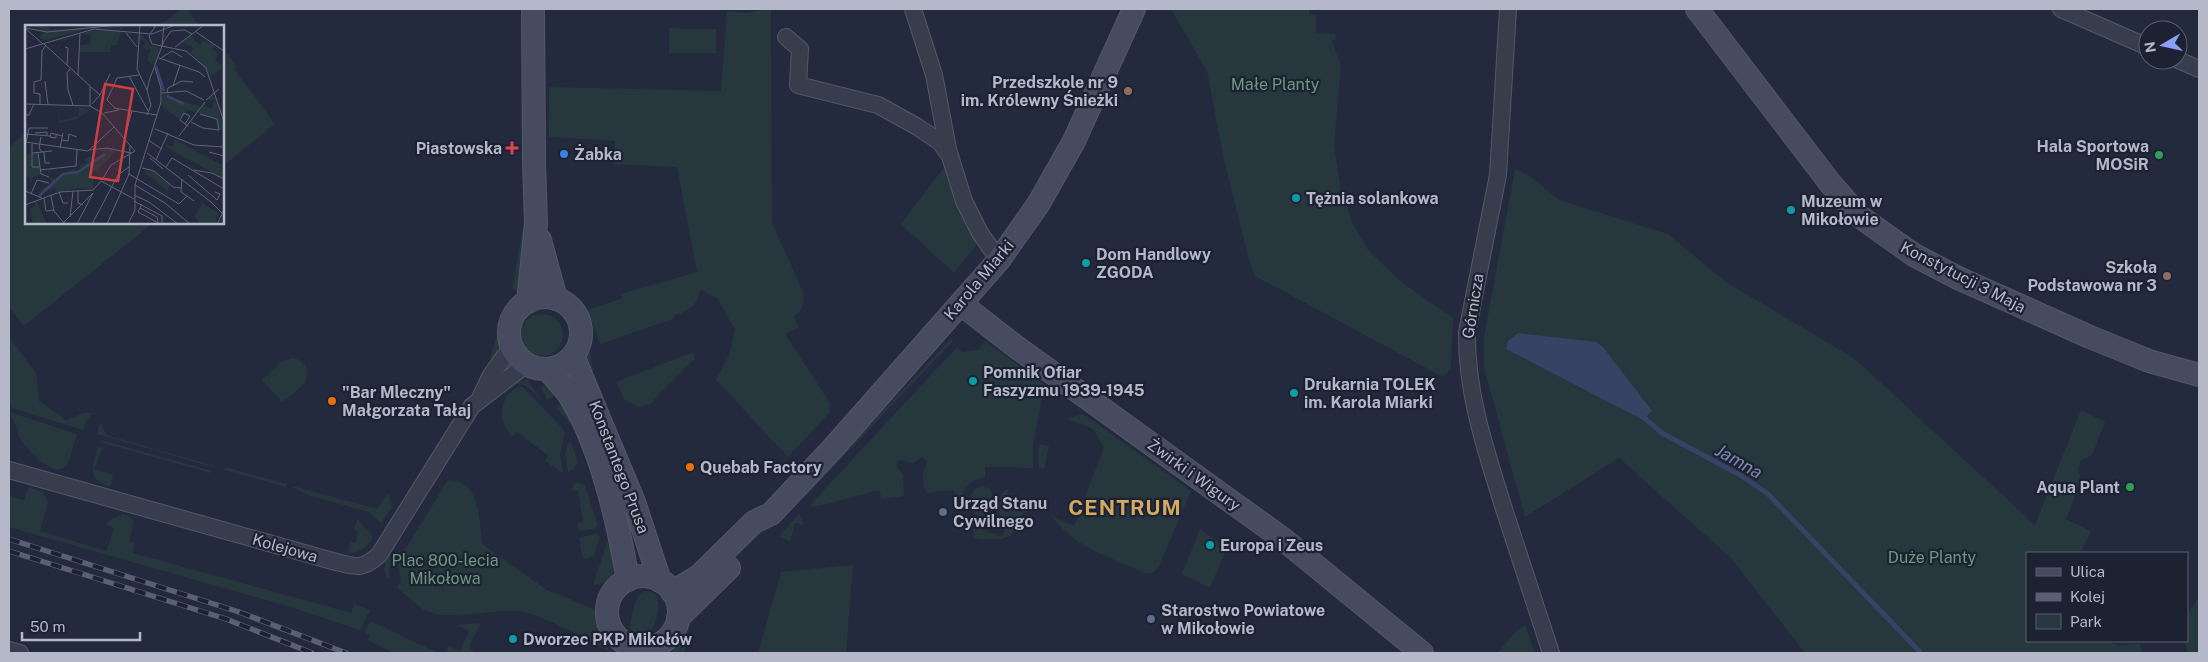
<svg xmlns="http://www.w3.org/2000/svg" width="2208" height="662" font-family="'Public Sans',sans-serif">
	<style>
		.green { fill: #26373e }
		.water { fill: #384264 }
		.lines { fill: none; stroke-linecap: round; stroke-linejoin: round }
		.stream { stroke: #384264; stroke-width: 5 }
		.street-casing { stroke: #535868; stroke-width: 18 }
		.secondary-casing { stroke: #535868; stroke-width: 24 }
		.street { stroke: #383d4d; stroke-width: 16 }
		.secondary { stroke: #464b60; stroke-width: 22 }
		.rail-casing { stroke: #5a6074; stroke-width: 5.5 }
		.rail { stroke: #1d2232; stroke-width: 4; stroke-dasharray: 11; stroke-linecap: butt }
		.education-dot { fill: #8d6e63; stroke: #1d2232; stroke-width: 2 }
		.health-dot { fill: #e0444e; stroke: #1d2232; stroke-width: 2 }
		.shop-dot { fill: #3f7fe0; stroke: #1d2232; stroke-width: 2 }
		.leisure-dot { fill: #2e9e5b; stroke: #1d2232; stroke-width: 2 }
		.culture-dot { fill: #0f9aa8; stroke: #1d2232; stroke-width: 2 }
		.food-dot { fill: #e8710a; stroke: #1d2232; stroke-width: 2 }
		.service-dot { fill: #5c6f8a; stroke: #1d2232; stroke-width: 2 }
		.labels { text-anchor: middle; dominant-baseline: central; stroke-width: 4.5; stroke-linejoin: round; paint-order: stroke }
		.poi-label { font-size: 16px; font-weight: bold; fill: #b4b8c9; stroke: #1d2232; text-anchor: start }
		.park-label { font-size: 16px; fill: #6b997e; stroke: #1d2232 }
		.street-label { font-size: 16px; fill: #b4b8c9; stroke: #1d2232 }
		.water-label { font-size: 18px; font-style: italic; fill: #7c88b0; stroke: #1d2232 }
		.district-label { font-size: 21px; font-weight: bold; letter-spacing: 1px; fill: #d4aa63; stroke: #1d2232 }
		.inset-river { fill: none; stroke: #384264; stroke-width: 2.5 }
		.inset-road { fill: none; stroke: #5e6375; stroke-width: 1 }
		.view { fill: #d13e40; fill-opacity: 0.15; stroke: #d13e40; stroke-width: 2.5 }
		.inset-edge { fill: none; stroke: #b4b8c9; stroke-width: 2.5 }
	</style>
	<rect width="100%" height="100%" fill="#242a3d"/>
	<g class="green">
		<polygon points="183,9 187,9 199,26 159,26"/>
		<path d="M 771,9 L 772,223 L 803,292 C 805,303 803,310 794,317 L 799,327 L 785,334 L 830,403 L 829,413 L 788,457 L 716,380 L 729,355 L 735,330 L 717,298 L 701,290 C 696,305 690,311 675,315 L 673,319 L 600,344 L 588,310 L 623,298 L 621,294 L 697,272 L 677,167 L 614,164 L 615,141 L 549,137 L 549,87 L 721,91 L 727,11 L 745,13 Z"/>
		<polygon points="1171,9 1314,9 1309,10 1309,15 1316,15 1316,33 1335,34 1336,39 1332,41 1341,66 1334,145 1341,191 1353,224 1368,250 1400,281 1453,318 1451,368 1443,377 1255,276 1251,267 1223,155 1207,71"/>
		<polygon points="669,28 716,29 716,53 669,53"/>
		<polygon points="223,48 236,66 234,69 275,124 223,166"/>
		<polygon points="26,132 26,222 153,223 24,326 9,306 9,147"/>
		<polygon points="945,166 950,173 977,244 954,273 901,224"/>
		<polygon points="1515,169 1531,177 1559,200 1668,234 1726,282 1855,359 2035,525 2081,410 2105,422 2092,455 2081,460 2078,469 2081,481 2066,519 2091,531 2080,553 2027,553 2027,641 2109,641 2118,646 2139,644 2143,653 1805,653 1731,558 1619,458 1525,517 1484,367 1484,337"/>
		<polygon points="525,216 526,231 521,293 512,289"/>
		<circle cx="542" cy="335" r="21"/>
		<polygon points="499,329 499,347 493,363 490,358"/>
		<polygon points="586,333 593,370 592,372 582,353"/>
		<polygon points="9,337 36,373 39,401 66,420 83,413 92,413 86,421 83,430 12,408 9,402"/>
		<polygon points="951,339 953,341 803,499 803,495"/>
		<path d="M 985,341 L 1052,390 L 1052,395 L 1042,397 L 1033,445 L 1033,468 L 985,467 L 985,477 C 972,479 961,488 962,503 L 955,498 L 953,490 L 927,493 L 926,489 L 924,489 L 923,472 L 927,462 L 922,457 L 913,463 L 899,460 L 896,466 L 903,475 L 904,496 L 881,499 L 880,492 L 875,491 L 828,504 L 808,507 L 957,347 L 962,352 L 979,350 Z"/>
		<polygon points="693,352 695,359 656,397 651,404 638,407 624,399 616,382"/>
		<path d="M 292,358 L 297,359 L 305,365 C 314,383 294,392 282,402 L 262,380 L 280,363 Z"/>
		<path d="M 527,379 L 542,402 C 534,393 526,380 512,385 Z"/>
		<polygon points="548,383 559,393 547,400 541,388"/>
		<path d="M 523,387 L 565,431 L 560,455 L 563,473 L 545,461 L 548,455 L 516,432 L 512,437 C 508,431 504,426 502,419 C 500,406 508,387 523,387 Z"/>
		<polygon points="565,401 586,453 584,454 574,428 556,408"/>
		<polygon points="9,412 77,434 70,458 64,468 55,470 38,460 23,443 18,435 18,429"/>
		<path d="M 1082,413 L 1191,491 L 1159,566 L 1154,572 L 1148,574 C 1115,559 1073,548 1052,516 L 1074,526 L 1104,447 L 1093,429 L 1068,419 Z"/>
		<polygon points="100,423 107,435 214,466 213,467 97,434"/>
		<polygon points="101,440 212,471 211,473 103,443"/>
		<polygon points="570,440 578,462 574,469 568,472 565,453"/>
		<polygon points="1038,444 1049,446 1044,469 1039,467"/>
		<path d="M 98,447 L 103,448 L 94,469 L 113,475 L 110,487 C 86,479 92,466 98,447 Z"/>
		<polygon points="225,467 287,484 286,487 224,470"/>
		<path d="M 448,480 C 481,480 479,520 482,544 L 547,590 L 594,609 C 604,625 594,636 613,653 L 610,653 C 598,644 541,615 525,612 C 498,607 450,621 429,612 C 418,608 408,596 399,589 L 397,586 L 401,582 L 398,561 Z"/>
		<polygon points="579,483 585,485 598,526 594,529 578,531 577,523 583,522 578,490 571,491 574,484"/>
		<polygon points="293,486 377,509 388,493 392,507 381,523 369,512 314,497 293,488"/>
		<polygon points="982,486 990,489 993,496 989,511 981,517 974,514 970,498 975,489"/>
		<polygon points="28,487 43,492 48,503 40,531 106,551 114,528 106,525 107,522 122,514 129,516 134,521 129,541 135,543 133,553 351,613 354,604 370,610 360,630 287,606 9,527 9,496 24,500"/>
		<path d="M 1006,490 L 1008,490 L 1008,501 L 1037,502 L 1034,510 L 1023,513 C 1020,519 1017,529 1012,534 C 1005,541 982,541 974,537 L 973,530 L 977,527 L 1002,537 L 1007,522 L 999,518 C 997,509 998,495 1006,490 Z"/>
		<polygon points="799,514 804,525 795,523 790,542 779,536"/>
		<path d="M 357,519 L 372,535 L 372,539 C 366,548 359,554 348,553 L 351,542 L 356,543 L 358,532 L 354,530 Z"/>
		<polygon points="1200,529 1227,548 1210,588 1182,574"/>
		<polygon points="597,533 600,537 594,556 586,559 582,556 579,538"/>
		<polygon points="609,537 616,567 607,582 593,585"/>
		<path d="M 391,551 L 389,580 C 380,570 386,561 391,551 Z"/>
		<polygon points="853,565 846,653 758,653 781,572"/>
		<path d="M 645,591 L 654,593 C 663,603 656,625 649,634 L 638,637 L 630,628 C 632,616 633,596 645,591 Z"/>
		<path d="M 2199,598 L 2199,653 L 2188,653 C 2183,636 2185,611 2199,598 Z"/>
		<polygon points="691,617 684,653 672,653 675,642"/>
		<polygon points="370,621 438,653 394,653 368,640 370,635 365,632"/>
		<polygon points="481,623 470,644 470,648 475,653 446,653 449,646 460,651 469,631 457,625"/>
		<polygon points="1525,625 1535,653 1497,653 1517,631"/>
	</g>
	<polygon class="water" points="1518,333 1596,342 1603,347 1652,411 1643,420 1506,349 1508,341"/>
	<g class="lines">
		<polyline class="stream" points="1640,414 1662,433 1740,475 1767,493 1921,653"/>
		<g class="street-casing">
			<g id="street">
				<polyline points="913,9 934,75 949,154"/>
				<path d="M 1508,9 L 1498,175 L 1467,332 C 1466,393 1486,451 1504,509 C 1520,557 1535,605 1551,653"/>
				<polyline points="2061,9 2148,47"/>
				<polyline points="786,37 800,49 798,85 878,105 916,126 940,142 950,156 964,201 980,233 999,260"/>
				<polyline points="2178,60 2199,69"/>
				<polyline points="480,398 491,375 512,346"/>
				<path d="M 9,470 L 336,562 C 357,567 362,570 379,555 L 472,406 L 527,364"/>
				<polyline points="9,650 20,653"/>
			</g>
		</g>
		<g class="secondary-casing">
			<g id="secondary">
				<polyline points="1697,9 1830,183 1859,216 1914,255 1958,278 2090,337 2149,361 2199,375"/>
				<polyline points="540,240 556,299"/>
				<circle cx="545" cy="333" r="36"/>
				<polyline points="528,302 536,224 534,163 533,9"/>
				<polyline points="961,304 1015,346 1283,539 1422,653"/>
				<polyline points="573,356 634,502 660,581"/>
				<path d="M 547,369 C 555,378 565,388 571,398 C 602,449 618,522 628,580"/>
				<circle cx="643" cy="612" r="36"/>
				<polyline points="672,592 699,576 754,522 771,514 834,447 999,260 1039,203 1074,141 1134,9"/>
				<polyline points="678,618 729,568"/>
			</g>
		</g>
		<use href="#street" class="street"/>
		<use href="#secondary" class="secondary"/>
		<g class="rail-casing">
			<g id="rail">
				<polyline points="9,539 239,612 346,653"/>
				<polyline points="9,551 226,619 312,653"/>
			</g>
		</g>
		<use href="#rail" class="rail"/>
	</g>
	<g class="education-dot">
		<circle cx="1128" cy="91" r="5"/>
		<circle cx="2167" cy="276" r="5"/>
	</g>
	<path class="health-dot" d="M509.5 140.5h5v5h5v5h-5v5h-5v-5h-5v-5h5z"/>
	<circle class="shop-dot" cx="564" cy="154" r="5"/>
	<g class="leisure-dot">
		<circle cx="2159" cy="155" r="5"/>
		<circle cx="2130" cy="487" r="5"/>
	</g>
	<g class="culture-dot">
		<circle cx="1296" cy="198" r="5"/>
		<circle cx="1791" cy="210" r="5"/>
		<circle cx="1086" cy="263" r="5"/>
		<circle cx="973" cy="381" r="5"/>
		<circle cx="1294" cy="393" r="5"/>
		<circle cx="1210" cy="545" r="5"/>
		<circle cx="513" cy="639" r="5"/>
	</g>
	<g class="food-dot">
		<circle cx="332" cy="401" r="5"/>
		<circle cx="690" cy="467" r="5"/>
	</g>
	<g class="service-dot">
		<circle cx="943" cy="512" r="5"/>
		<circle cx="1151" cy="619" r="5"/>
	</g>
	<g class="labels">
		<g class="poi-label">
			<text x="1118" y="82" text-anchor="end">Przedszkole nr 9<tspan x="1118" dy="18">im. Królewny Śnieżki</tspan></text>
			<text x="2149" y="146" text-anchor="end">Hala Sportowa<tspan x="2149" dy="18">MOSiR</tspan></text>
			<text x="502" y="148" text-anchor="end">Piastowska</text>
			<text x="574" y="154">Żabka</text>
			<text x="1306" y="198">Tężnia solankowa</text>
			<text x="1801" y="201">Muzeum w<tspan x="1801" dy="18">Mikołowie</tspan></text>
			<text x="1096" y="254">Dom Handlowy<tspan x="1096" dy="18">ZGODA</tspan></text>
			<text x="2157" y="267" text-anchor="end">Szkoła<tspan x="2157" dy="18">Podstawowa nr 3</tspan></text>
			<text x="983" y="372">Pomnik Ofiar<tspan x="983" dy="18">Faszyzmu 1939-1945</tspan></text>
			<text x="1304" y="384">Drukarnia TOLEK<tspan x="1304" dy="18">im. Karola Miarki</tspan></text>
			<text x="342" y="392">"Bar Mleczny"<tspan x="342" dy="18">Małgorzata Tałaj</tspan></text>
			<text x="700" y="467">Quebab Factory</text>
			<text x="2120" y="487" text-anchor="end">Aqua Plant</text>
			<text x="953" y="503">Urząd Stanu<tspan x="953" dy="18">Cywilnego</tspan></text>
			<text x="1220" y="545">Europa i Zeus</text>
			<text x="1161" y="610">Starostwo Powiatowe<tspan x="1161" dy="18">w Mikołowie</tspan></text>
			<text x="523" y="639">Dworzec PKP Mikołów</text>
		</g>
		<g class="park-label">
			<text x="1275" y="84">Małe Planty</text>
			<text x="1932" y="557">Duże Planty</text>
			<text x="445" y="560">Plac 800-lecia<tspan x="445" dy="18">Mikołowa</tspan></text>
		</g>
		<g class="street-label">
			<text transform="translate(1963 277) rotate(27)">Konstytucji 3 Maja</text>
			<text transform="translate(979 280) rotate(-50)">Karola Miarki</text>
			<text transform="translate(1473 306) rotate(-81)">Górnicza</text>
			<text transform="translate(619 467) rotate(69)">Konstantego Prusa</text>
			<text transform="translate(1194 475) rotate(36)">Żwirki i Wigury</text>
			<text transform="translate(285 548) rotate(16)">Kolejowa</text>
		</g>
		<g class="water-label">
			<text transform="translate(1739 461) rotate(30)">Jamna</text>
		</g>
		<g class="district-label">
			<text x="1125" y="507">CENTRUM</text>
		</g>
	</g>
	<g transform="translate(25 25)">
		<rect width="199" height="199" fill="#242a3d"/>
		<path d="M 6,0 L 22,0 L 25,5 L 30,4 L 29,0 L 31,5 L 94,0 L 100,0 L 98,4 L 69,2 L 20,15 L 14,13 L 19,7 ZM 66,5 L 97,6 L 91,20 L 86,20 L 85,27 L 55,27 L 55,20 L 65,19 L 66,9 L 56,10 ZM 116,9 L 126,21 L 135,23 L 130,41 L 122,35 L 126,24 L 118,23 L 121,16 L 113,14 ZM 166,10 L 174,20 L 178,16 L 190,20 L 187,24 L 193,29 L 190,36 L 197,40 L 199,36 L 199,42 L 186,50 L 166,28 L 168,22 L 155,17 ZM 144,68 L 144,72 L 175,82 L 171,88 L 152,81 L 161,85 L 155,94 L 136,81 L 138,69 ZM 186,71 L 190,72 L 199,105 L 195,105 L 193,112 L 192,94 L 173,88 L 180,77 L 180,81 L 187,84 L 189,75 L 182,75 ZM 33,81 L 34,96 L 54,91 L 54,83 L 49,82 L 67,84 L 49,95 L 33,98 ZM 150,115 L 199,141 L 199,144 L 193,141 L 199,145 L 199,154 L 141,122 L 141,119 L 148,121 ZM 83,123 L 91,126 L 73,145 L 77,148 L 69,146 L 64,152 L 68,152 L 68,164 L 51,163 L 32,168 L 30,163 L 13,168 L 27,158 L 24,152 L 30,153 L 48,144 L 55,146 L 55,140 L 61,138 L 60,134 L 66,131 L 68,135 L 78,128 L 76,124 ZM 12,128 L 16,150 L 8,152 L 6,159 L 5,153 L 0,150 L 0,130 ZM 118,146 L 129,147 L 145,160 L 142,166 ZM 9,177 L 12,177 L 22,199 L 8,199 L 5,183 L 10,181 ZM 177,178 L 193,188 L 190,199 L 175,199 L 170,192 Z" fill="#26373e"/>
		<path class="inset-river" d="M 131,41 L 139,66M 142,71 L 159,79M 14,171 L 38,149 L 53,147 L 80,129"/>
		<path class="inset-road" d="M 115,0 L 112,44 L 122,65M 131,0 L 124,11 L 127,19 L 161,26 L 181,43 L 199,97M 0,3 L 18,19M 1,3 L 22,7 L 93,0M 171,7 L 199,26M 101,8 L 112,22M 19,19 L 65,61 L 65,81M 137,20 L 139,0M 40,22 L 43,23 L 42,40M 150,22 L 179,0M 0,24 L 69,4 L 127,9 L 150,0M 134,33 L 174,47 L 180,52M 136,33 L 147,26 L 157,32M 45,44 L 42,48 L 43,65 L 48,80M 53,50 L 55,8M 104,51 L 123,86M 20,56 L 23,80M 148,61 L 155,40M 66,62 L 75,70 L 67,79M 142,67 L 143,63 L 157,56 L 168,57M 137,68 L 161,66 L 179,75M 75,70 L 85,49M 181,75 L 194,64M 0,79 L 65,81 L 77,88 L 110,126 L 86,140 L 77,155M 15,79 L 15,69 L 9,68 L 9,57 L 16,55 L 17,26 L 21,20M 89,83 L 132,90M 90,83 L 82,75 L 92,53 L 114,50M 79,88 L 94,85M 0,90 L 4,90 L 9,79M 122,90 L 126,80 L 122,65 L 125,53 L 139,16 L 146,6 L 160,5 L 167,9M 166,97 L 178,103 L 194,105 L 192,94 L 175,89M 160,99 L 165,91 L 159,88 L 155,95 L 160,99 L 161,100 L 163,101M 130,104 L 169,120 L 199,122M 10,108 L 22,107 L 22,110M 0,109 L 25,111M 31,110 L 31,113 L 25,112 L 26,108 L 37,111M 100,111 L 107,86M 154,111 L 180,77M 16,112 L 14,123 L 17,127M 37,115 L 43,116 L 44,109 L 52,112M 123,115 L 137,124M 0,117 L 63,126 L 89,102M 1,118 L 4,103 L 23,103M 7,119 L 7,142 L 14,142M 35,123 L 38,108M 64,125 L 82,123 L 106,128M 19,127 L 20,138 L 25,138M 184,127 L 199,131M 7,128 L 27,126M 13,128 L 16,149 L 24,152M 122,128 L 186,177 L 197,188M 125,133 L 138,144M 131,135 L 143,108M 141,142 L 147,133 L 199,164M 117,143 L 129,146 L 148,162 L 156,163M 15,145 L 51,141 L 52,125M 168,145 L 187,148 L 199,154M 104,149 L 154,179 L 162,171M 163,150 L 192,175 L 195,169 L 190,167M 157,154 L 156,167 L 169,176M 76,156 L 109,174M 110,160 L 140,178 L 165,199M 0,166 L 17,173M 53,166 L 53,178 L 58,180M 34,167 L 38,178 L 43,178M 6,169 L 12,155 L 24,158M 109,170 L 124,177 L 153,199M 26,171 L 29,186 L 39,198M 19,173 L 21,186 L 29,185M 109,176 L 137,191 L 137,199M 117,179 L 113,187 L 135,199M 0,180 L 35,167 L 68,165 L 76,156M 115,183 L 132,192 L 133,197M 45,192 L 48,166M 37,199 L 68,168M 52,199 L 68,168M 67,199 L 93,150 L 104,142M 82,199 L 104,149 L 105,120M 103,199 L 110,185 L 110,160 L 136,77 L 136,63 L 130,43M 192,199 L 199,185"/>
		<path class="view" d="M 80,59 L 108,64 L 93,156 L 65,152 Z"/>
		<rect width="199" height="199" class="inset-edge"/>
	</g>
	<rect width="2208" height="662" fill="none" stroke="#b4b8c9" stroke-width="20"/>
	<rect x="2026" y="552" width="162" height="90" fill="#1d2232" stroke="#595e6e"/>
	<rect x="2036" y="568" width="25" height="8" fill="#464b60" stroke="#595e6e"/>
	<text x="2070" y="577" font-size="15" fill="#b4b8c9">Ulica</text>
	<rect x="2036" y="593" width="25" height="8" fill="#5a6074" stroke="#595e6e"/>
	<text x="2070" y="602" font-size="15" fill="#b4b8c9">Kolej</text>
	<rect x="2036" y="614" width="25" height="15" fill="#26373e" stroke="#595e6e"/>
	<text x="2070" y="627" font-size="15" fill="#b4b8c9">Park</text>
	<g transform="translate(2163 45) rotate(261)"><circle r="24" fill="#1d2232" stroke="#595e6e"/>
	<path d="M0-4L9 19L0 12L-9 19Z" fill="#8a9ff7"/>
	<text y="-8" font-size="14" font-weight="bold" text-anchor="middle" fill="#b4b8c9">N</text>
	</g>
	<path d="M22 632v8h118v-8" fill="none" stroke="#b4b8c9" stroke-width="2.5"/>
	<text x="30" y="632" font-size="15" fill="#b4b8c9" stroke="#1d2232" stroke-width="4" paint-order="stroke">50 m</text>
</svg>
